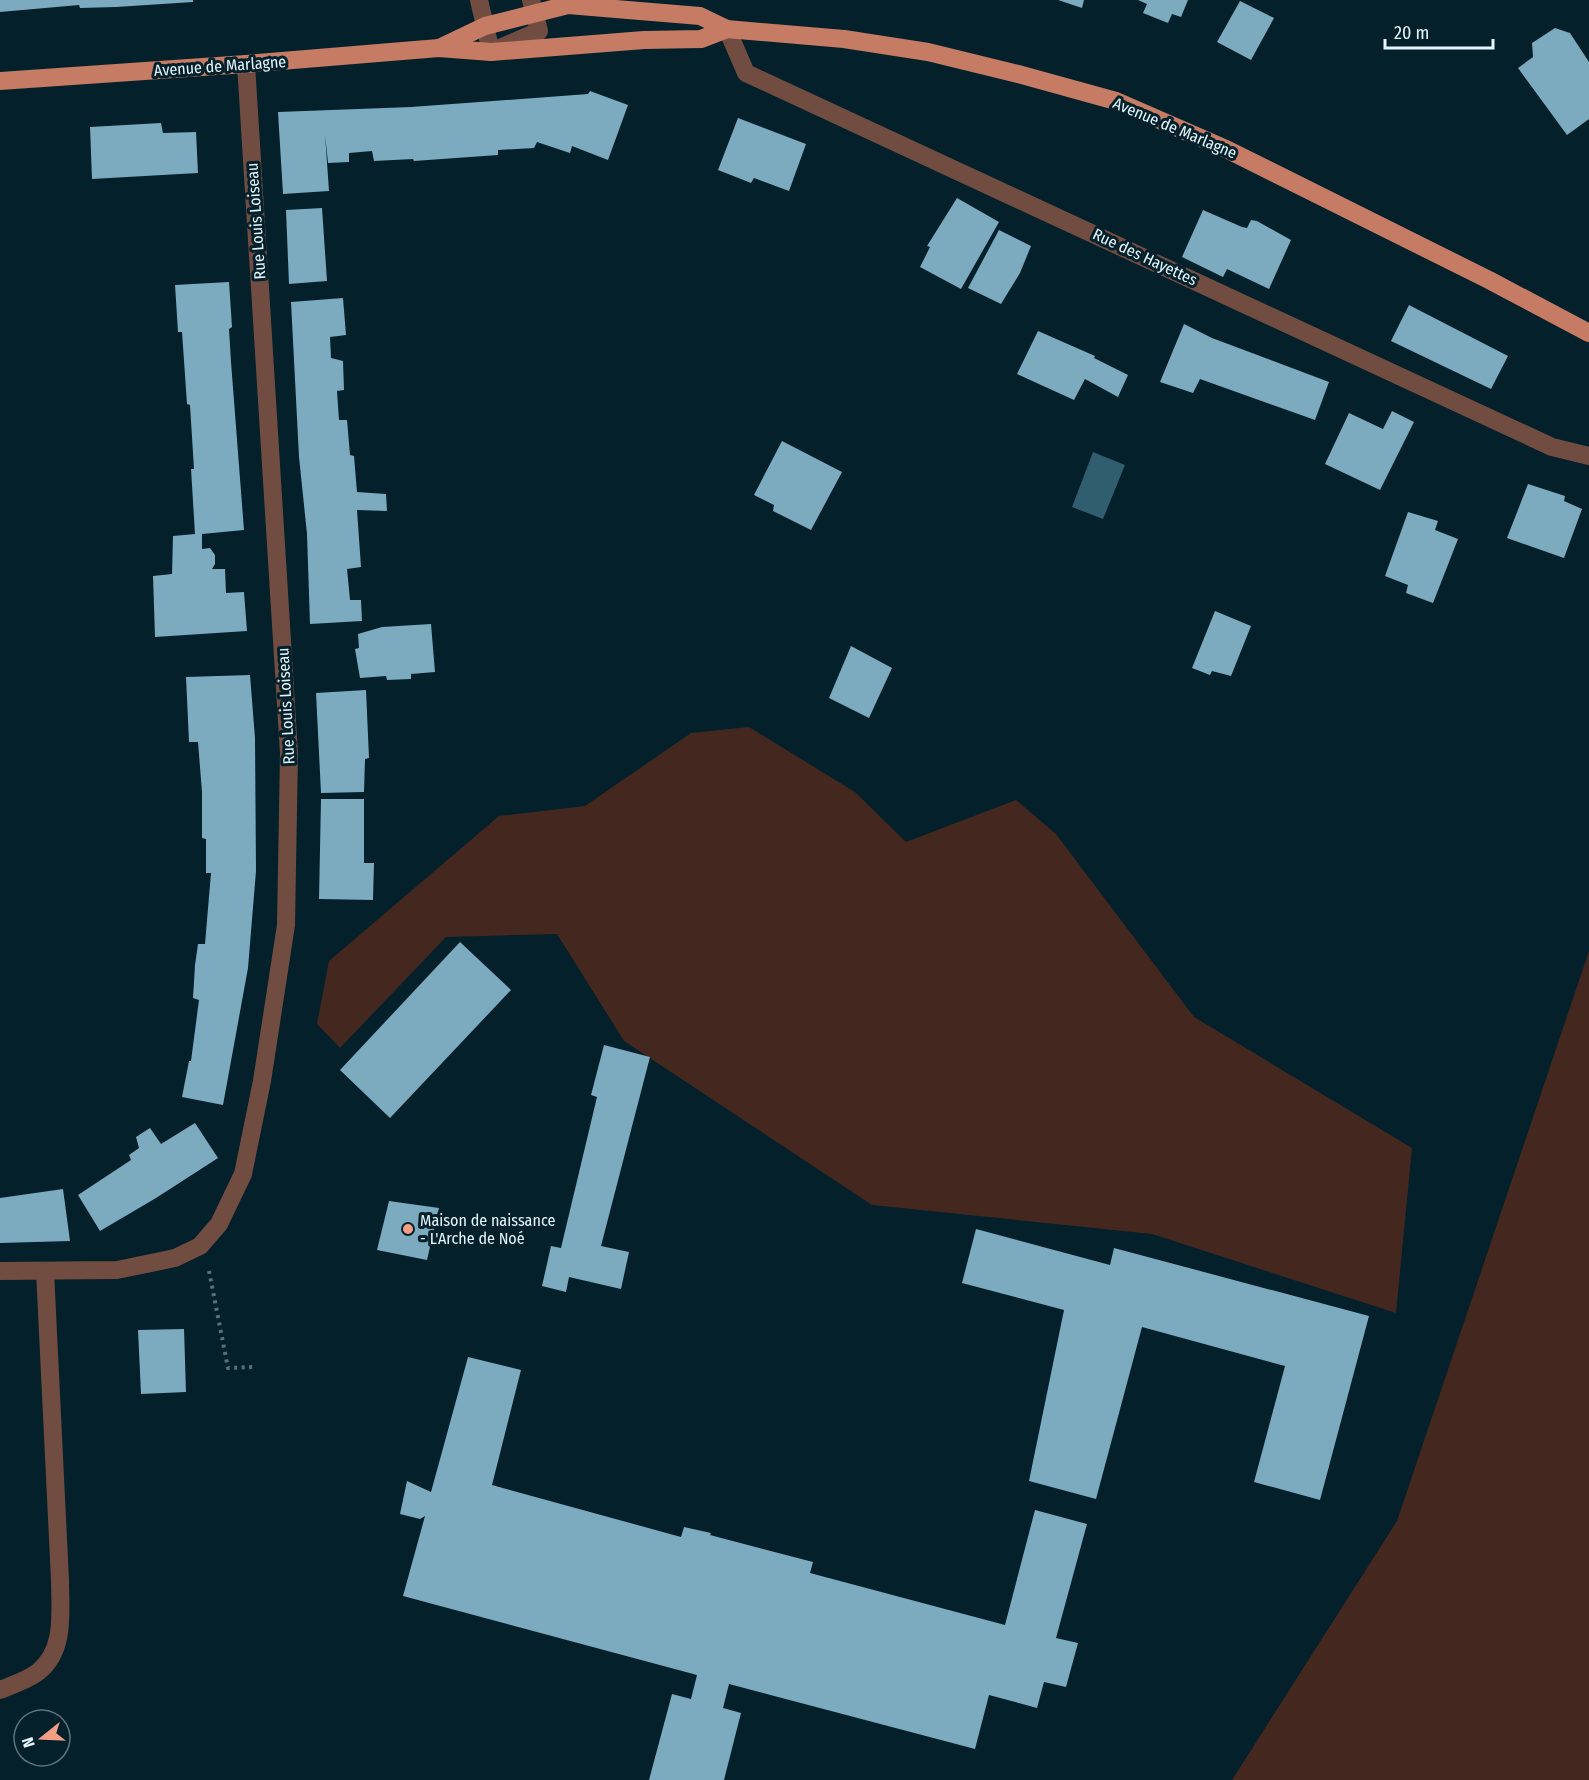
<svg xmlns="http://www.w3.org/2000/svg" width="1589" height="1780" font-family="'Fira Sans Condensed',sans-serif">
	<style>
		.green { fill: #44281f }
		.water { fill: #305e6f }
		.building { fill: #7cabbf }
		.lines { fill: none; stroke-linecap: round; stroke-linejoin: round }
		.path { stroke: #58707a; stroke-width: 4; stroke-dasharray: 3 4.5; stroke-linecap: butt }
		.minor { stroke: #714c41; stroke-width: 18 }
		.major { stroke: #c57b64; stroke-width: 18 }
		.poi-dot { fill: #f39f85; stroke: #03202b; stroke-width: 2 }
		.labels { text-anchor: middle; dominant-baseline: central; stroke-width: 6; stroke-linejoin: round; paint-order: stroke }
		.street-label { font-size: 16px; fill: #e5f6fd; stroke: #03202b }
		.poi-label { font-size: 16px; fill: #e5f6fd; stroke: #03202b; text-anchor: start }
	</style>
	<rect width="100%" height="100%" fill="#03202b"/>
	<g class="green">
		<polygon points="749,727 855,792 906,842 1016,800 1056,834 1194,1017 1412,1148 1396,1313 1152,1234 872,1205 624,1041 557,934 446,937 340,1048 317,1024 329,961 499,816 585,806 691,733"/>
		<polygon points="1589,951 1589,1780 1232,1780 1397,1521"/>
	</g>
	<polygon class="water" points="1093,452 1125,465 1103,519 1072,507"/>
	<g class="building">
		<polygon points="0,0 193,0 193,2 116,7 80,8 79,5 0,12"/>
		<polygon points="1058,0 1084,0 1082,8"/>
		<polygon points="1138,0 1188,0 1181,17 1172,14 1168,23 1143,13 1147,4"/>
		<polygon points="1240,1 1274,18 1251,60 1217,42"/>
		<polygon points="1555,28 1570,33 1589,62 1589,119 1567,135 1518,68 1533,57 1532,43"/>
		<polygon points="590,91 628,105 608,160 572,146 570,153 537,142 534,148 498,150 498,155 414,161 413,159 374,161 372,151 349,153 349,162 328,163 325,134 329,191 283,194 278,112 411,107 588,94"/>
		<polygon points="738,118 806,144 789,191 754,178 751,183 718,170"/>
		<polygon points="161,123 163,133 196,132 198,173 92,179 90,127"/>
		<polygon points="957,198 999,222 961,289 920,267 930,247 927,246"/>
		<polygon points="322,208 327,281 289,284 286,210"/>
		<polygon points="1203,210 1242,227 1247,228 1251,220 1257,221 1291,240 1269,289 1227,269 1223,277 1182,257"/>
		<polygon points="999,230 1031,246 1020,273 1001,304 968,288"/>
		<polygon points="229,282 232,327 229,329 231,362 244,530 202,534 202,549 210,548 215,555 215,564 212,569 225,569 226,593 244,592 247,631 155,637 153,576 172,574 173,536 195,534 191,469 194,469 190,405 187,404 182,332 178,332 175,285"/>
		<polygon points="343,298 346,335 330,337 331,358 343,361 344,390 337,391 339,420 347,420 350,455 354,456 357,492 386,494 387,511 357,510 361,567 347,569 350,600 361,600 362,621 310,624 307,534 299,457 291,302"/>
		<polygon points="1409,305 1508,356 1491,389 1391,341"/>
		<polygon points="1184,324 1212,338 1329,382 1315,420 1200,379 1193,393 1160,382"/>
		<polygon points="1038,331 1095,356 1094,358 1128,375 1118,397 1085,379 1074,400 1017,374"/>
		<polygon points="1392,411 1414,422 1380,490 1325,464 1349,413 1383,429"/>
		<polygon points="782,441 842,472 811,530 773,511 774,505 754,495"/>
		<polygon points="1528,484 1565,496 1564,501 1582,509 1564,558 1507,538"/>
		<polygon points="1408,512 1438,521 1435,530 1458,539 1433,603 1406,593 1408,585 1385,576"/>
		<polygon points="1215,611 1251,626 1231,676 1212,671 1210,675 1192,668"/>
		<polygon points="431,624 435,672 411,674 411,679 387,680 386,676 360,678 355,649 359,648 358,634 382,627"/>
		<polygon points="851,646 892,668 869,718 829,698"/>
		<polygon points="250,675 255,738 256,871 248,968 223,1105 182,1097 189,1061 191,1061 199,1000 193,998 195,965 198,944 205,944 211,873 206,873 206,839 202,838 202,792 198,742 189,742 186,677"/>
		<polygon points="366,690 369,758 365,759 364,792 321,793 316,693"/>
		<polygon points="321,799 364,799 364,863 374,863 373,900 319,899"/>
		<polygon points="460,942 511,990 390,1118 340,1070"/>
		<polygon points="604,1045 650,1057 601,1246 629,1252 621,1289 569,1277 566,1292 542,1286 551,1246 561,1248 597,1097 591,1095"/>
		<polygon points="195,1123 218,1158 156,1198 100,1231 78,1195 131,1160 129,1155 139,1148 136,1137 150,1128 161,1144"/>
		<polygon points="63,1189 70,1241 0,1243 0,1198"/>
		<polygon points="389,1201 439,1208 427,1260 377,1250"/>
		<polygon points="976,1229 1110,1265 1114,1248 1369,1316 1320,1500 1254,1482 1285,1366 1142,1327 1096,1499 1029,1481 1064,1310 962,1283"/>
		<polygon points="184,1329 186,1392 141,1394 138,1330"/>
		<polygon points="468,1357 521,1370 492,1485 681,1537 684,1527 711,1533 710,1535 813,1562 810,1573 1005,1625 1035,1510 1087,1524 1056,1638 1078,1643 1066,1687 1044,1682 1037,1708 989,1695 975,1749 729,1684 723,1708 741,1713 724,1780 649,1780 672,1694 691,1699 697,1675 403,1596 425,1516 420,1519 400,1514 407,1481 431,1492"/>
	</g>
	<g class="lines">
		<polyline class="path" points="209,1271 228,1368 253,1367"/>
		<g class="minor">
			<polyline points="479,0 491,52 539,31 531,0"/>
			<polyline points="727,29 746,73 1552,447 1589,456"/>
			<polyline points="0,1271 117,1270 175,1258 200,1246 219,1224 243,1174 262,1081 286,925 289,753 246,64"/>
			<path d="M 0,1690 C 12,1685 28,1680 38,1672 C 66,1650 60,1611 60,1580 L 45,1271"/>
		</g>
		<g class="major">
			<polyline points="439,48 485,26 568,5 700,16 727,29 844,39 928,52 1018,74 1116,101 1226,149 1489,280 1589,333"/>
			<polyline points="0,81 246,64 439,48 491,52 644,40 701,39 727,29"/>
		</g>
	</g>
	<circle class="poi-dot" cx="408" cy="1229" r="6"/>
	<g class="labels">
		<g class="street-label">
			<text transform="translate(220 66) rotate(-4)">Avenue de Marlagne</text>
			<text transform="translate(1175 128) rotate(23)">Avenue de Marlagne</text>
			<text transform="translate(256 221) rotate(-94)">Rue Louis Loiseau</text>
			<text transform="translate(1145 257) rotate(25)">Rue des Hayettes</text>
			<text transform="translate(286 706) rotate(-93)">Rue Louis Loiseau</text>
		</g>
		<g class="poi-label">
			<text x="420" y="1220">Maison de naissance<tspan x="420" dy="18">- L'Arche de Noé</tspan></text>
		</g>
	</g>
	<g transform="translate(42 1738) rotate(252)"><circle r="28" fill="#03202b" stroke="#5d767f" stroke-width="1.5"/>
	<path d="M0-4.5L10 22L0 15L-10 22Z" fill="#f39f85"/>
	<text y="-9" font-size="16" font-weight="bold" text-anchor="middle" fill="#e5f6fd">N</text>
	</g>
	<path d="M1385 39v9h108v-9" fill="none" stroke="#e5f6fd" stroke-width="3"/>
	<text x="1394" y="39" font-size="18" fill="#e5f6fd" stroke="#03202b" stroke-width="4.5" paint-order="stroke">20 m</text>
</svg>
